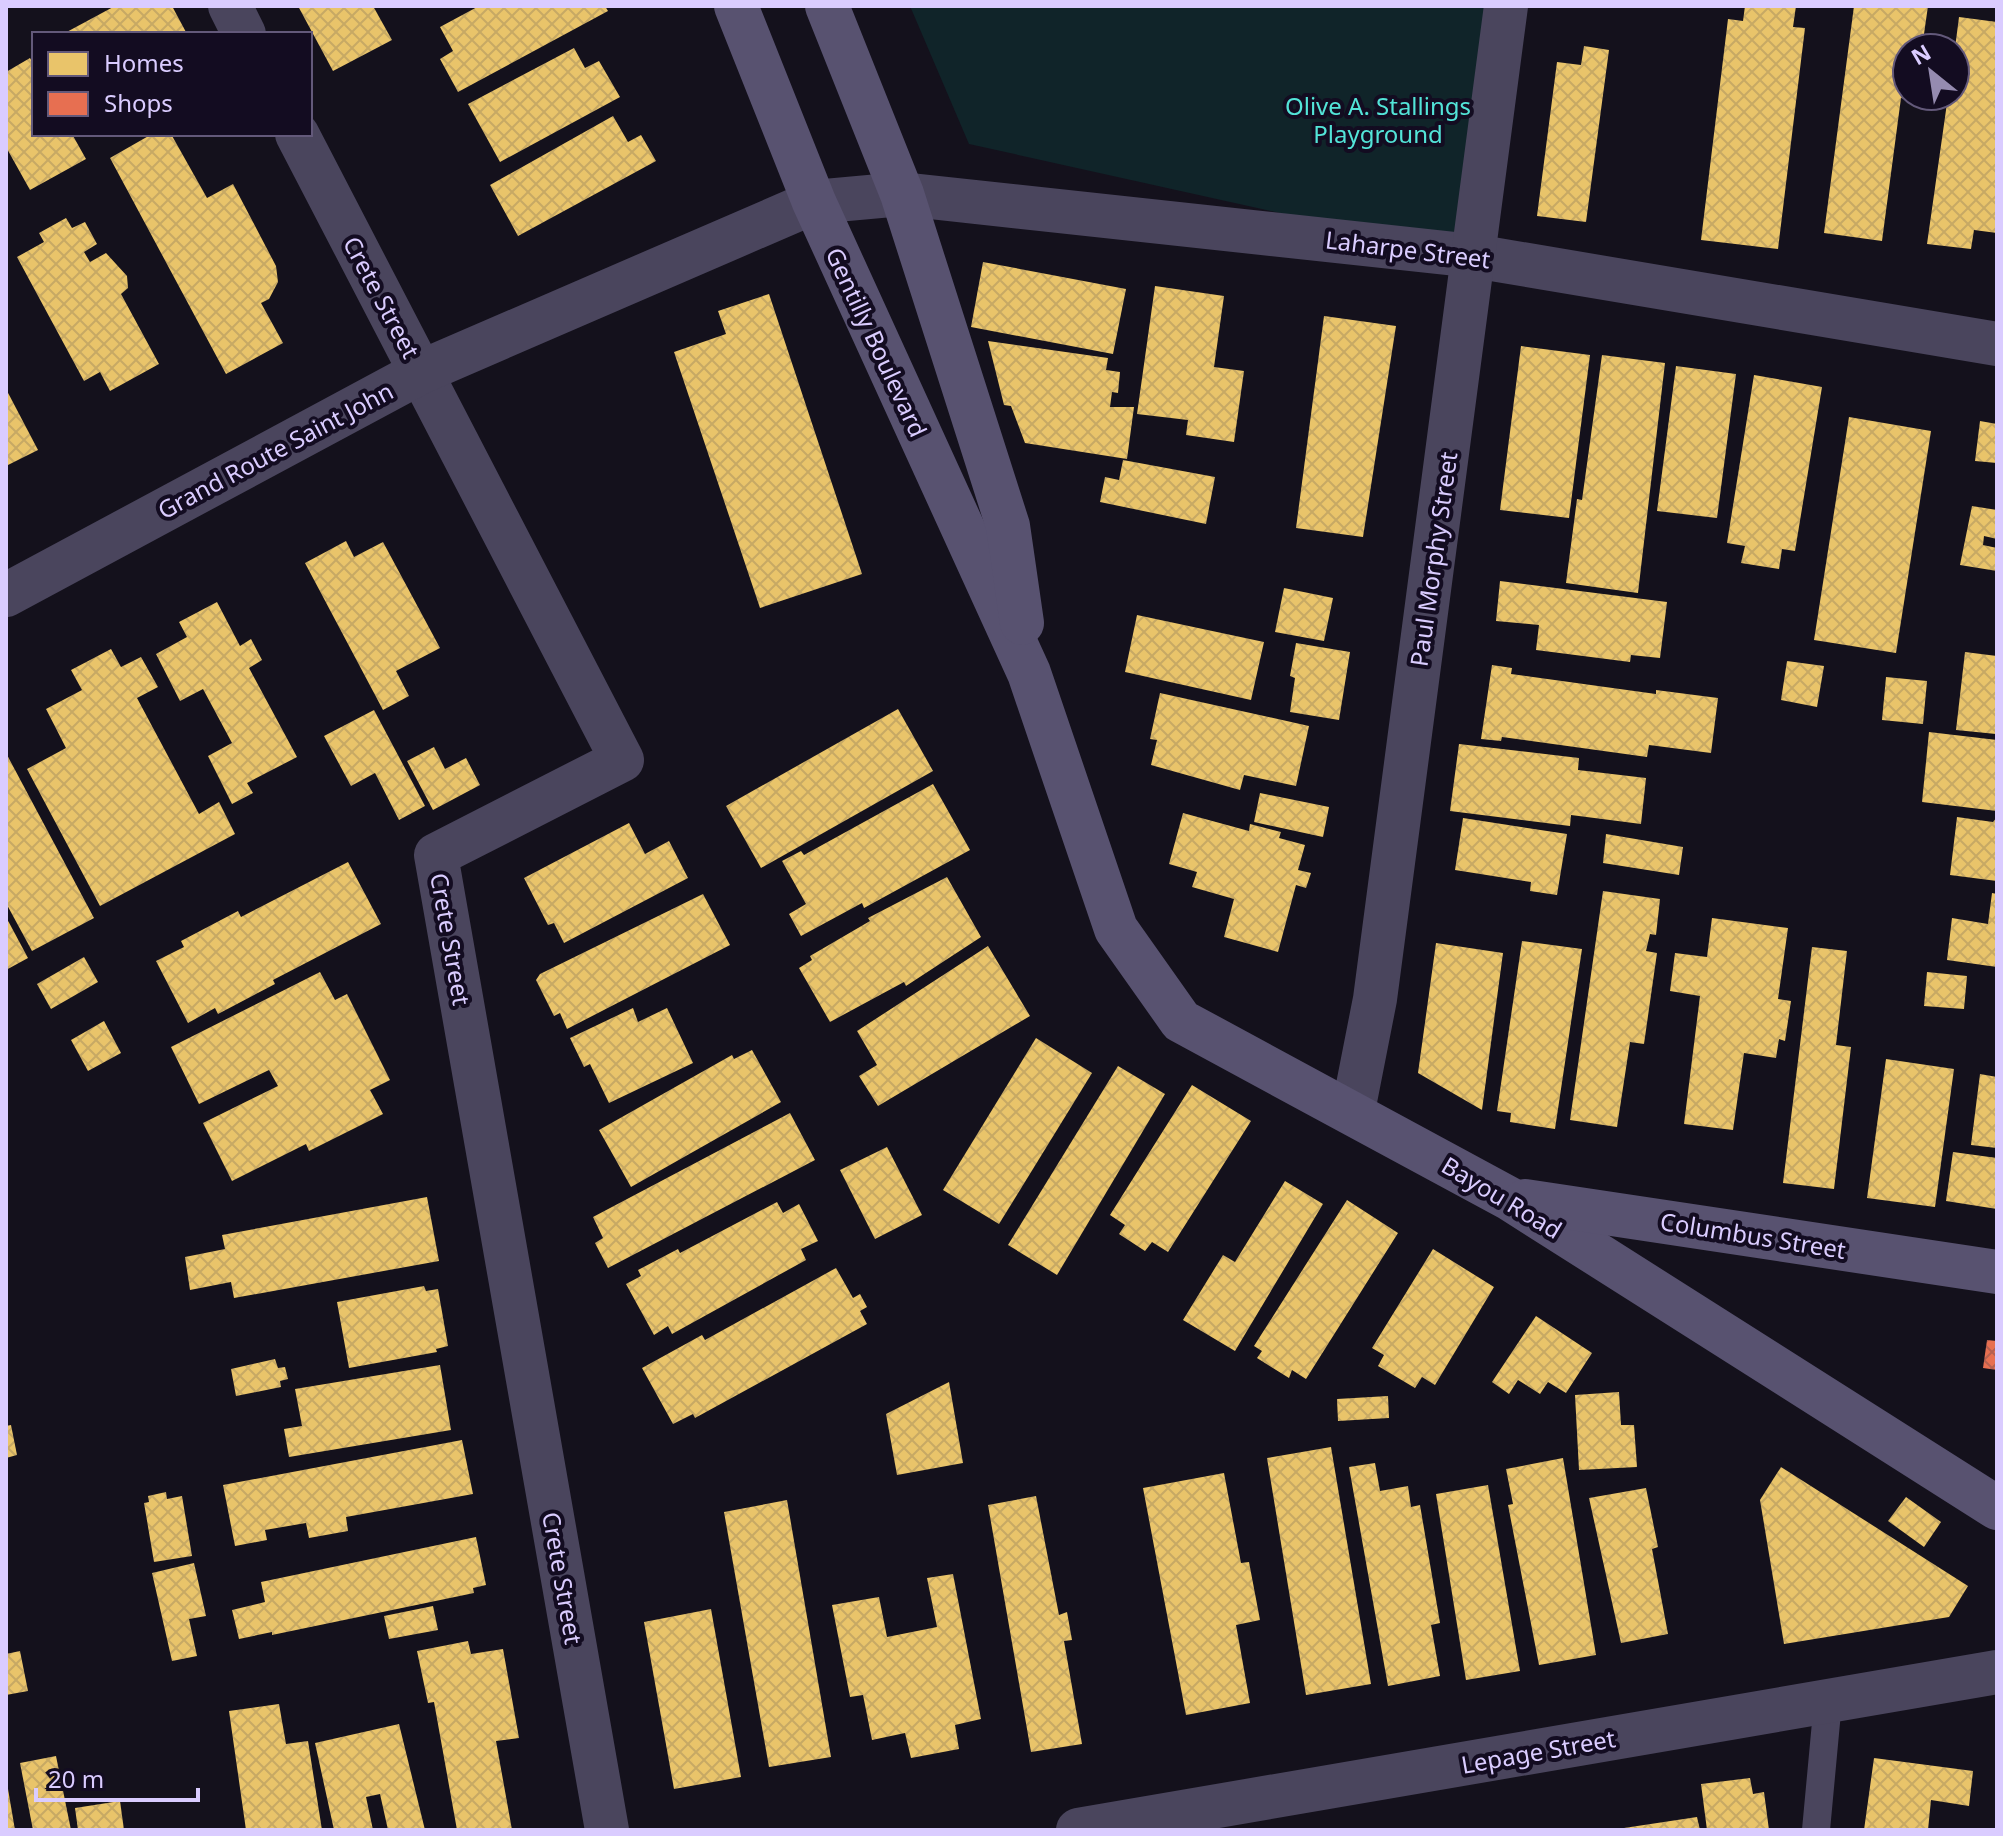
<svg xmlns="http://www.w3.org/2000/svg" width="2003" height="1836" font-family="'Noto Sans',sans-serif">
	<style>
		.park { fill: #102429 }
		.homes { fill: url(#homes-cross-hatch) }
		.shops { fill: url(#shops-cross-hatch) }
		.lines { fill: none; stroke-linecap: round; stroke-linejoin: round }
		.service { stroke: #4a455d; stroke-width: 28 }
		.minor { stroke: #4a455d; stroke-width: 44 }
		.secondary { stroke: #585270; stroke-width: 44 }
		.labels { text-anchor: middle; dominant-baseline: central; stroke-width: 8; stroke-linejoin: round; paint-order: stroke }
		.park-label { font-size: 24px; fill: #53e4d8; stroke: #130c21 }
		.street-label { font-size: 24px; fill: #daccff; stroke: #130c21 }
	</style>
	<defs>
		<pattern id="homes-cross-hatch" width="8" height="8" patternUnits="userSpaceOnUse" patternTransform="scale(2)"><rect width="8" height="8" fill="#e9c46a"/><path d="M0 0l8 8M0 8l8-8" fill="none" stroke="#c7a964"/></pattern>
		<pattern id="shops-cross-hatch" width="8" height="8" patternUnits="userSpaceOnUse" patternTransform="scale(2)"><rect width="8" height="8" fill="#e76f51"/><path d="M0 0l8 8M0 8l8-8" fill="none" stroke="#b56050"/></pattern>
	</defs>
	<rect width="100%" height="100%" fill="#14111c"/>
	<polygon class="park" points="910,6 1506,6 1474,256 969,144"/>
	<g class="homes">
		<polygon points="115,6 172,6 187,34 63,34"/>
		<polygon points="298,6 373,6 392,40 333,71"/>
		<polygon points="479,6 605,6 608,11 458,92 440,59 453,51 440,27"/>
		<polygon points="1745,6 1796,6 1793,27 1805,28 1778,249 1701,240 1728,19 1743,21"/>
		<polygon points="1854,6 1928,6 1922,48 1907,48 1907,96 1916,96 1915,101 1901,98 1882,241 1824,233"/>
		<polygon points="1959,17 1997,22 1997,233 1974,230 1971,249 1927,244 1948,96 1955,96 1955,48"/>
		<polygon points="1584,46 1609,50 1586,222 1537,216 1557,62 1581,65"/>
		<polygon points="574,48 585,68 599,61 620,97 500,162 468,104"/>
		<polygon points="30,58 34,65 34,134 72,134 86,159 30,190 6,147 6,72"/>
		<polygon points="613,116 628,142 641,135 656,161 518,236 490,185"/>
		<polygon points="152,134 171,134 207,198 233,184 276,266 278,282 269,299 261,303 283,343 226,374 110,158"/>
		<polygon points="66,218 72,228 85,222 97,244 84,252 90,262 106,253 127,276 128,288 121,294 159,364 110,391 100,372 84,381 17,257 44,242 39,233"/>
		<polygon points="983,262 1126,289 1113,354 971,327"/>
		<polygon points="1155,286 1224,296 1214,367 1244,371 1234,442 1186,435 1188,420 1137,414"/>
		<polygon points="769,294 862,574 760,608 674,352 726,334 718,311"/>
		<polygon points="1324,316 1396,326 1363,537 1296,528"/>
		<polygon points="988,341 1108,358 1106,370 1120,372 1118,393 1112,392 1110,407 1134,407 1127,459 1025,443 1011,406 1004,405"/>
		<polygon points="1521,346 1590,355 1569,518 1500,510"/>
		<polygon points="1602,355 1665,363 1638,593 1566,583 1577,499 1582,500"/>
		<polygon points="1676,366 1736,374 1717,518 1657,511"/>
		<polygon points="1754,375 1822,387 1795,551 1782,549 1779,569 1741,563 1745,546 1727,543"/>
		<polygon points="6,389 38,450 6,466"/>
		<polygon points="1849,417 1931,431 1896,653 1814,640"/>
		<polygon points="1980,421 1997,424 1997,463 1975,461"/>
		<polygon points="1123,460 1215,477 1206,524 1100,502 1105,477 1119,480"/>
		<polygon points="1972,506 1997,510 1997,539 1984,536 1983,545 1997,548 1997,571 1960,565"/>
		<polygon points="346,541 354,557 383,542 440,648 396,671 409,696 383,710 305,563"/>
		<polygon points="1500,581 1667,602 1660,658 1631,655 1630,662 1536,650 1539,625 1496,621"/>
		<polygon points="1284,588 1333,598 1324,641 1275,632"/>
		<polygon points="217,602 240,646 251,639 262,660 249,668 297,757 247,783 253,793 232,804 208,756 232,743 203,689 180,701 156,654 187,637 179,622"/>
		<polygon points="1137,615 1264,642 1251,700 1125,672"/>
		<polygon points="1296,643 1350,652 1339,720 1290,712 1295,678 1290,676"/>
		<polygon points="111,649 121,667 141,657 158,687 137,698 199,814 219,802 235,834 100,906 27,769 66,748 46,709 82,690 71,670"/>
		<polygon points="1965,652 1997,656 1996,734 1956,730"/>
		<polygon points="1787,661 1824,666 1817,707 1781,700"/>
		<polygon points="1492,665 1512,668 1511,674 1656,694 1656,690 1718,698 1711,753 1649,745 1647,757 1502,737 1501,741 1481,739"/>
		<polygon points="1886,677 1927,681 1923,724 1882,720"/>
		<polygon points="1160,693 1309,726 1296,786 1244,775 1240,790 1151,765 1157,740 1150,739"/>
		<polygon points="898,709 933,771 761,868 726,806"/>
		<polygon points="374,710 425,806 399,820 375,773 351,786 324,736"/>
		<polygon points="1929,732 1997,740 1997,811 1922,802"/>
		<polygon points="1459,744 1579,758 1578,770 1646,778 1641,824 1571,815 1570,826 1450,811"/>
		<polygon points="434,747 445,769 466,758 480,785 433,810 407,761"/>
		<polygon points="6,753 94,918 32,951 6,903"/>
		<polygon points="933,784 970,850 864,908 862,903 801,936 789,914 806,904 782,861 801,851 804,855"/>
		<polygon points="1260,793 1329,807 1323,837 1254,822"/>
		<polygon points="1183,813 1249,831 1250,824 1281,832 1279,838 1305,845 1298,870 1311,873 1306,888 1296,885 1278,952 1224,937 1234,899 1192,887 1197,872 1169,864"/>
		<polygon points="1957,817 1993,822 1997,817 1997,881 1950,875"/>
		<polygon points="1463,818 1567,834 1557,895 1530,891 1531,882 1455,870"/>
		<polygon points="629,823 645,854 669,841 688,878 564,943 554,923 548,925 524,878"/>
		<polygon points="1606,834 1683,847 1679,875 1603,863"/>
		<polygon points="348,862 381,924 273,980 275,984 218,1014 215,1008 188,1023 156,961 184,947 181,941 238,911 241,917"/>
		<polygon points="947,877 981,937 906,986 904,982 830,1022 799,968 812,960 810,956 870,921 868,918"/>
		<polygon points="1603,891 1660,899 1656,935 1650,934 1646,951 1657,953 1644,1044 1630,1042 1617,1127 1570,1120"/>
		<polygon points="1992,893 1997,894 1997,967 1947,960 1952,918 1988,924"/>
		<polygon points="703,894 730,945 567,1029 560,1013 554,1016 536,980 540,974"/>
		<polygon points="6,917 28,958 6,970"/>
		<polygon points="1712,918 1788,928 1778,999 1791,1001 1785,1041 1779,1039 1776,1058 1744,1053 1733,1130 1684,1124 1700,996 1670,991 1675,953 1707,957"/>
		<polygon points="1522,941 1582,949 1555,1129 1510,1122 1511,1113 1497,1111"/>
		<polygon points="1436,943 1503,953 1482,1110 1418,1073"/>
		<polygon points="988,946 1030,1016 878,1106 859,1076 877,1065 857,1031"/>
		<polygon points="1812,947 1847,951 1836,1045 1851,1047 1834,1189 1783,1183"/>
		<polygon points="84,957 98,982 51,1009 37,984"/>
		<polygon points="320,972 335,1000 347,994 390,1080 370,1090 383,1114 309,1151 306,1144 232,1181 203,1123 278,1086 269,1070 199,1104 171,1047"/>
		<polygon points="1927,972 1967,976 1964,1009 1924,1006"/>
		<polygon points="633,1008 638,1022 667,1008 693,1063 609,1103 590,1064 584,1067 570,1038"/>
		<polygon points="104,1021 121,1053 88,1071 71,1040"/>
		<polygon points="1036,1038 1092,1073 999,1224 943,1190"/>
		<polygon points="752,1050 781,1102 631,1187 599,1130 732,1055 734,1059"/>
		<polygon points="1886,1059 1954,1069 1935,1207 1867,1198"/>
		<polygon points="1118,1066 1165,1094 1057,1275 1008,1245"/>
		<polygon points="1980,1074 1997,1077 1997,1148 1971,1145"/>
		<polygon points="1192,1085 1251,1121 1168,1252 1152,1242 1145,1251 1119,1234 1125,1225 1110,1215"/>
		<polygon points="790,1113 815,1160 608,1268 595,1243 603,1238 593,1217"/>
		<polygon points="887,1147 922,1215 875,1239 840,1170"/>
		<polygon points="1953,1152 1997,1158 1997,1209 1946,1201"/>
		<polygon points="1285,1181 1323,1204 1235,1351 1183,1320 1223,1255 1235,1262"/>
		<polygon points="427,1197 439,1261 234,1298 231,1282 190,1290 185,1257 225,1249 222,1235"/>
		<polygon points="1347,1200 1398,1233 1306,1379 1292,1370 1289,1378 1257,1358 1262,1351 1254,1346"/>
		<polygon points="777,1202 783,1213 799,1204 818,1241 801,1249 806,1260 672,1334 668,1326 654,1335 626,1284 641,1276 638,1270 678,1249 680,1253"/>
		<polygon points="1433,1249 1494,1287 1435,1385 1422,1377 1415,1388 1378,1366 1384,1355 1372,1348"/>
		<polygon points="836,1268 853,1298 860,1294 867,1307 860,1311 867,1324 695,1418 693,1414 673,1424 642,1368 702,1335 705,1340"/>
		<polygon points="424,1286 426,1291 438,1289 448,1346 436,1349 437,1352 349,1368 337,1302"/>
		<polygon points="1536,1316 1592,1353 1566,1393 1548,1382 1540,1394 1518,1380 1509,1394 1492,1382"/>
		<polygon points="275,1359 278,1368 285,1367 288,1379 280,1381 281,1387 236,1396 231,1369"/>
		<polygon points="440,1365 451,1430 289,1457 284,1429 302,1426 295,1389"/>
		<polygon points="949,1382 963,1463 897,1475 886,1414"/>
		<polygon points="1619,1392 1621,1425 1634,1425 1637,1467 1579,1470 1575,1395"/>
		<polygon points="1388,1396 1389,1418 1338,1421 1337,1399"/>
		<polygon points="11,1425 17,1455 6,1458 6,1426"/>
		<polygon points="462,1440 473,1494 346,1517 348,1531 309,1538 306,1523 265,1530 267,1540 235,1546 223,1485"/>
		<polygon points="1331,1447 1371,1684 1306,1695 1267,1458"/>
		<polygon points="1563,1458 1596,1655 1539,1665 1508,1505 1513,1504 1506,1469"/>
		<polygon points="1375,1463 1380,1491 1408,1486 1411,1507 1420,1505 1440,1623 1431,1625 1440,1676 1388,1686 1349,1467"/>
		<polygon points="1781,1467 1968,1586 1949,1617 1784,1644 1760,1500"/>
		<polygon points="1224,1473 1241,1563 1249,1562 1260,1620 1236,1625 1250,1703 1186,1715 1143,1488"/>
		<polygon points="1488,1485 1520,1671 1466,1680 1436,1494"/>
		<polygon points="1646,1488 1658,1547 1652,1549 1668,1634 1621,1643 1589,1498"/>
		<polygon points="166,1492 167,1499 182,1496 192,1556 154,1562 144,1503 149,1502 148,1496"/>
		<polygon points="1036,1496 1059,1615 1067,1612 1072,1640 1064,1641 1082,1744 1031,1752 988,1505"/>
		<polygon points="1906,1497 1941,1522 1924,1547 1888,1521"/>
		<polygon points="787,1500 831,1757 769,1767 724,1512"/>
		<polygon points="476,1537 486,1585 473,1588 474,1593 272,1635 272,1632 239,1639 232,1610 265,1602 261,1582"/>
		<polygon points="194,1563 206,1616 189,1619 197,1656 172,1661 152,1573"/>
		<polygon points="953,1574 981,1719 955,1725 959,1749 911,1758 905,1733 872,1740 863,1695 850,1697 832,1605 879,1597 887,1637 937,1627 927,1578"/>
		<polygon points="433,1606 438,1630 389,1639 384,1616"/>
		<polygon points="711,1609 741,1777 674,1789 644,1622"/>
		<polygon points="468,1641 471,1654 503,1649 519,1738 496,1741 512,1830 457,1830 434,1702 428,1703 417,1651"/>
		<polygon points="20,1651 28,1691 6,1695 6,1654"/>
		<polygon points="279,1704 286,1744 308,1741 322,1830 246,1830 229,1711"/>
		<polygon points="399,1724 425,1830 388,1830 380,1794 366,1797 373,1830 334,1830 315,1743"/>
		<polygon points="56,1756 71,1830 33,1830 20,1763"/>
		<polygon points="1874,1758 1973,1771 1969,1806 1931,1800 1928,1830 1864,1830"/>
		<polygon points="1750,1778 1753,1794 1764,1792 1769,1830 1707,1830 1701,1784"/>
		<polygon points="6,1789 8,1789 15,1830 6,1830"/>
		<polygon points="120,1801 124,1830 78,1830 75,1808"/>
		<polygon points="1697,1817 1700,1830 1624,1830 1624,1828"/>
	</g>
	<polygon class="shops" points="1987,1340 1997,1341 1997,1370 1983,1368"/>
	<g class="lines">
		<polyline class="service" points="1816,1830 1828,1701"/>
		<g class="minor">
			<polyline points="230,6 244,34"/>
			<polyline points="297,134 622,760 436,855 607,1830"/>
			<polyline points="6,595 421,372 814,202 902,194 1474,256 1997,344"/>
			<polyline points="1353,1111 1375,999 1506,6"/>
			<polyline points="1078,1830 1997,1672"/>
		</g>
		<g class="secondary">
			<polyline points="736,6 814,202 1029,673 1116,929 1181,1021 1510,1199 1997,1508"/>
			<polyline points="827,6 902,194 1008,526 1022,623"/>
			<polyline points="1525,1201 1997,1272"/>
		</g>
	</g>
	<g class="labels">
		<g class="park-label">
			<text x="1378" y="105">Olive A. Stallings<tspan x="1378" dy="28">Playground</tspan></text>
		</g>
		<g class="street-label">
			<text transform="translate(1408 249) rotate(7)">Laharpe Street</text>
			<text transform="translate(382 297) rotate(62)">Crete Street</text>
			<text transform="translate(877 342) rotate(65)">Gentilly Boulevard</text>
			<text transform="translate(275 450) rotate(-28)">Grand Route Saint John</text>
			<text transform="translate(1433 559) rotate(-82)">Paul Morphy Street</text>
			<text transform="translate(451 939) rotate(80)">Crete Street</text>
			<text transform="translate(1502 1197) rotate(31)">Bayou Road</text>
			<text transform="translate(1753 1235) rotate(9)">Columbus Street</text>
			<text transform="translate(563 1578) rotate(80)">Crete Street</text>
			<text transform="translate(1538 1751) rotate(-10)">Lepage Street</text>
		</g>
	</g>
	<rect width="2003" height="1836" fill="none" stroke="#daccff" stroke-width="16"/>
	<rect x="32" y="32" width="280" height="104" fill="#130c21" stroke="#63597a" stroke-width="2"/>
	<rect x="48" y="52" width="40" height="24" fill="#e9c46a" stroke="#63597a" stroke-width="2"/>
	<text x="104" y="72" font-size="24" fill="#daccff">Homes</text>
	<rect x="48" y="92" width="40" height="24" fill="#e76f51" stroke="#63597a" stroke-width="2"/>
	<text x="104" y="112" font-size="24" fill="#daccff">Shops</text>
	<g transform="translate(1931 72) rotate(330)"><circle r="38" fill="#130c21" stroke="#63597a" stroke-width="2"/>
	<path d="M0-6L14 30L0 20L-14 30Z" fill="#958bb0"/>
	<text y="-12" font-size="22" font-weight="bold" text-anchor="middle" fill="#daccff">N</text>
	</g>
	<path d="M36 1788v12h162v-12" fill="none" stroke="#daccff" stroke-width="4"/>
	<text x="48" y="1788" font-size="24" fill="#daccff" stroke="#130c21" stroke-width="6" paint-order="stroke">20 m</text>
</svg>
